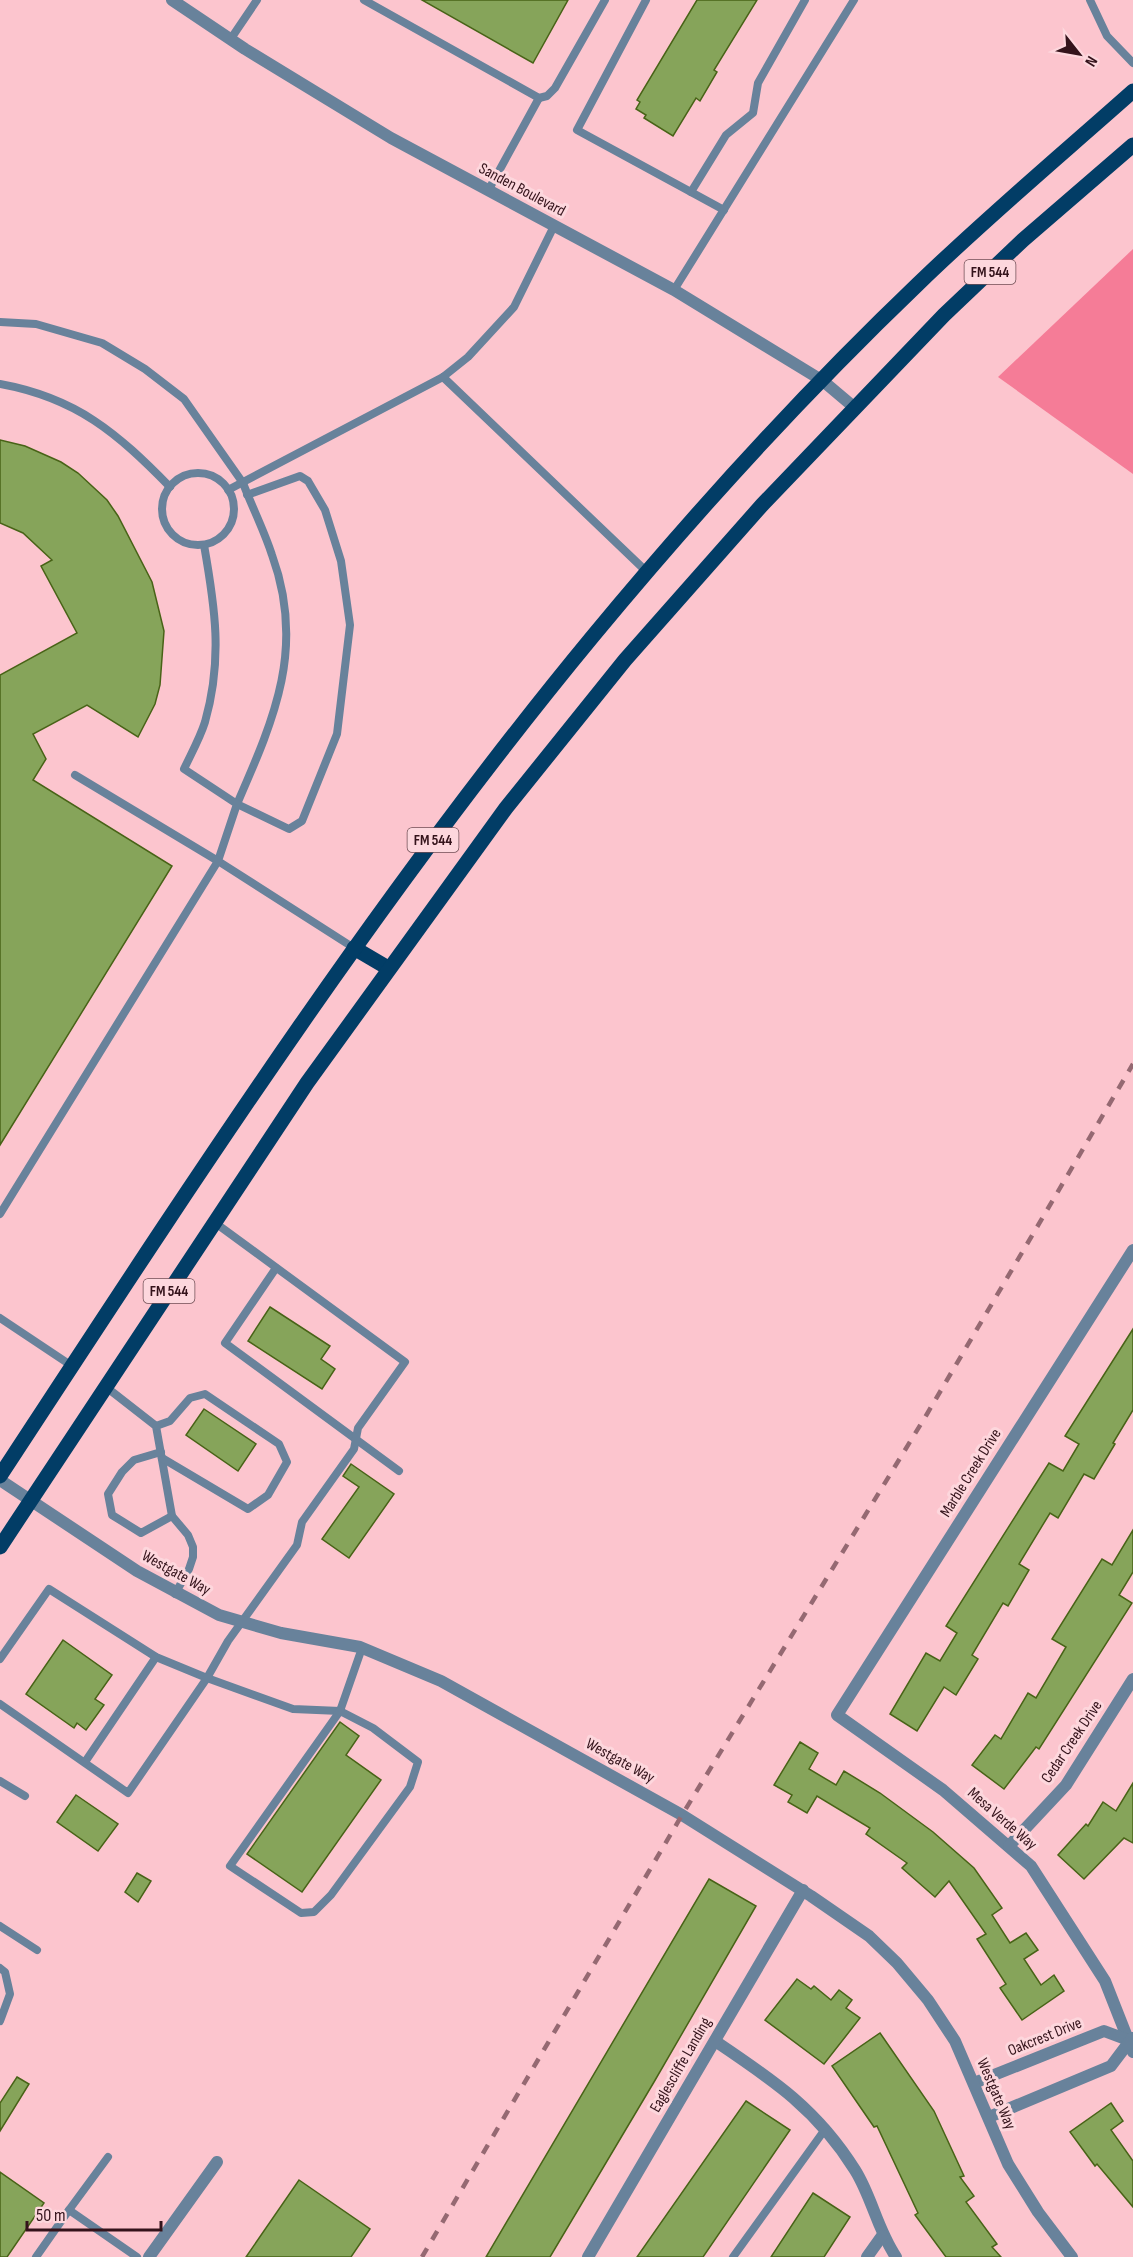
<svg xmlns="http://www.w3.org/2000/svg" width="1133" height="2257" font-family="'Sofia Sans Condensed',sans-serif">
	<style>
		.forest { fill: #f57c97 }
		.building { fill: #86a45a; stroke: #486317; stroke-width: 1.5 }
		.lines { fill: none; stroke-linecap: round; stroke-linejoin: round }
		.service { stroke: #68829b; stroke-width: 8 }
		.minor { stroke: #68829b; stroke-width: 12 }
		.tertiary { stroke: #68829b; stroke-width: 12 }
		.primary { stroke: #023d66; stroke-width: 15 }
		.rail { stroke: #956972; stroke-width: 4.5; stroke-dasharray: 10 10; stroke-linecap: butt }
		.labels { text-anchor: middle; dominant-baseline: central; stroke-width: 6; stroke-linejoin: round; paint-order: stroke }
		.shield { fill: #fdd7dd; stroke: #704e55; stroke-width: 1.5 }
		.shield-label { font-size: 15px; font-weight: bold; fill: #34131b }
		.street-label { font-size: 16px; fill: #34131b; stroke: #fdd7dd }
	</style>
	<rect width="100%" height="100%" fill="#fcc5ce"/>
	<polygon class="forest" points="1133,249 1133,474 998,377"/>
	<g class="building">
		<polygon points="422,0 568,0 533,63"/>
		<polygon points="697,0 757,0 714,70 717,72 700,101 696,98 673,136 644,118 646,115 636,109 640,102 637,100"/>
		<polygon points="0,440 25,446 61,462 78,473 107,500 118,516 152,582 164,631 160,685 155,704 138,737 87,705 33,734 46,759 33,780 172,866 0,1145 0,675 77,633 41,566 52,560 23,533 0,523"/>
		<polygon points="270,1307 330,1346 321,1359 335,1369 322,1389 248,1341"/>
		<polygon points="1133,1329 1133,1410 1113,1443 1115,1444 1094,1479 1084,1474 1058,1518 1050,1513 1019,1564 1029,1570 1008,1606 1003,1603 972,1655 978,1659 956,1695 944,1687 917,1731 890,1714 926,1653 940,1661 957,1633 946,1626 1049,1463 1063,1471 1079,1444 1065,1436"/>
		<polygon points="204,1409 256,1444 238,1471 186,1435"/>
		<polygon points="351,1464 394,1494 349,1558 322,1539 359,1487 343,1476"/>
		<polygon points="1133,1530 1133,1572 1119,1595 1132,1603 1039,1749 1036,1747 1004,1789 972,1765 995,1735 1001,1739 1028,1693 1036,1698 1066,1647 1052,1639 1102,1559 1112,1565"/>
		<polygon points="63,1640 112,1675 95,1699 104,1705 86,1730 77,1723 74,1728 26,1694"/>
		<polygon points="340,1722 359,1736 346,1755 381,1780 302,1892 247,1854"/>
		<polygon points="800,1742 818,1753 809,1769 836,1785 844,1771 880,1793 933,1832 974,1868 1002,1908 992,1915 1010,1943 1026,1933 1038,1950 1024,1959 1041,1985 1054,1975 1064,1991 1022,2020 1000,1988 1006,1984 977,1939 986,1934 949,1881 935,1897 902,1868 907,1863 866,1834 870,1828 817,1796 807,1813 788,1802 792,1795 774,1785"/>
		<polygon points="1133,1783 1133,1843 1124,1838 1084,1879 1058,1855 1086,1824 1088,1826 1103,1802 1116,1811"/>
		<polygon points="76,1795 118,1824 98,1851 57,1822"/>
		<polygon points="137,1873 151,1881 138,1902 125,1892"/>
		<polygon points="709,1879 756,1906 654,2082 550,2257 486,2257"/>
		<polygon points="797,1979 811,1989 814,1986 831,2000 839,1990 852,2000 846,2008 860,2018 824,2064 765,2020"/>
		<polygon points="880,2033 934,2111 964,2176 960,2177 974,2196 966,2202 997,2244 992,2247 1001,2257 946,2257 915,2215 918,2213 877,2126 874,2127 832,2066"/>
		<polygon points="17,2077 29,2084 0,2131 0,2103"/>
		<polygon points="746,2101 790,2130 703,2257 637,2257"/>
		<polygon points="1111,2103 1123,2121 1111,2130 1133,2161 1133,2207 1097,2164 1095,2166 1070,2132"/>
		<polygon points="0,2172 44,2203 7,2257 0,2257"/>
		<polygon points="299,2180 370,2229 351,2257 246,2257"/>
		<polygon points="813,2193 850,2217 824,2257 771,2257"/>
	</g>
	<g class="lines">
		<g class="service">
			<polyline points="364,0 539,98 547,96 555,88 605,0"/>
			<polyline points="646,0 577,130 724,210"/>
			<polyline points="1090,0 1107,36 1133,63"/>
			<polyline points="230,40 257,0"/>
			<polyline points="488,191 539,98"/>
			<polyline points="691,192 726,135 753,113 758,83 805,0"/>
			<polyline points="674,290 854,0"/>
			<path d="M 0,322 L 36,324 L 102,343 L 145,369 L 184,399 L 243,483 C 252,507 264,530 272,555 C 306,648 274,719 237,804 L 289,829 L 302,821 L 337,734 L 350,625 L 341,561 L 325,510 L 308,481 L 300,476 L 247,495"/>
			<polyline points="443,377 648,573"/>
			<path d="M 0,384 C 77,398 117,433 170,487"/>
			<circle cx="198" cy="509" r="36"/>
			<polyline points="228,490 443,377 468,357 514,307 554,226"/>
			<path d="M 204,545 C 215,607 223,659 205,722 C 200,738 191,754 184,769 L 237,804 L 218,861 L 354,948"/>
			<polyline points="0,1214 218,861 75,775"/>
			<polyline points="276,1268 225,1343 399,1471"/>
			<polyline points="0,1318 72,1366"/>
			<polyline points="106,1387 156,1426 172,1516 188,1535 193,1547 193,1557 189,1569 175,1594"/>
			<polyline points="156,1426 170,1421 190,1398 205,1394 279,1444 287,1462 268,1495 248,1509 162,1458"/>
			<polyline points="161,1452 134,1460 122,1472 108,1494 112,1515 141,1533 172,1516"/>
			<polyline points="0,1659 49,1589 156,1657 207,1678 293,1709 340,1711 362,1648"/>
			<polyline points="0,1704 128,1793 207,1678 228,1641 297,1545 302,1522 354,1449 358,1428 405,1362 214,1222"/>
			<polygon points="340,1711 373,1728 418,1762 410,1787 331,1895 314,1912 301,1913 230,1866"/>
			<polyline points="85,1762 156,1657"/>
			<polyline points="0,1781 25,1796"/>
			<polyline points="0,1926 37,1950"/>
			<polyline points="0,1968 5,1972 10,1994 0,2021"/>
			<polyline points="69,2210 108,2157"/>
			<polyline points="36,2257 69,2210 137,2257"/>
			<polyline points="733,2257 826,2128"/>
		</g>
		<g class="minor">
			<polyline points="1133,1250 837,1715 943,1790 1031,1866 1105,1981 1133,2052"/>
			<polyline points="1009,1846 1066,1785 1133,1679"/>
			<path d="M 715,2041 C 773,2080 817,2109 855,2170 C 872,2197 877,2229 896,2257"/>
			<polyline points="974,2083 1104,2031 1128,2040"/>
			<polyline points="989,2117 1111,2066 1132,2038"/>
			<polyline points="149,2257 217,2162"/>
			<polyline points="588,2257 803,1890"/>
			<polyline points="867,2257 882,2236"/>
		</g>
		<g class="tertiary">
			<polyline points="172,0 245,49 391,138 674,290 823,381 855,408"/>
			<polyline points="0,1480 137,1571 219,1615 281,1633 360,1647 441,1681 682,1815 811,1896 869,1936 897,1963 928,2000 955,2041 1008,2164 1038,2212 1072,2257"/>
		</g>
		<g class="primary">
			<polyline points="354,948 388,968"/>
			<path d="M 0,1476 C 188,1189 374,901 593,636 C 694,514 803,394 918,284 C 987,217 1061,155 1133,91"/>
			<polyline points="0,1547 307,1083 506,808 625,660 762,505 944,315 1023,240 1133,145"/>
		</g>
		<polyline class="rail" points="422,2257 682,1815 927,1414 1133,1064"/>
	</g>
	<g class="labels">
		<g class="shield">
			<rect x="964.5" y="260" width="51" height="24" rx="4.5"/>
			<rect x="407.5" y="828" width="51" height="24" rx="4.5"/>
			<rect x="143.5" y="1279" width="51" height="24" rx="4.5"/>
		</g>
		<g class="shield-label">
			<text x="990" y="272">FM 544</text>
			<text x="433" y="840">FM 544</text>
			<text x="169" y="1291">FM 544</text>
		</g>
		<g class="street-label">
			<text transform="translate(522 190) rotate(28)">Sanden Boulevard</text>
			<text transform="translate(971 1473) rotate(-58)">Marble Creek Drive</text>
			<text transform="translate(176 1573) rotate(29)">Westgate Way</text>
			<text transform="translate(1072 1742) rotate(-56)">Cedar Creek Drive</text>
			<text transform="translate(620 1761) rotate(29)">Westgate Way</text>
			<text transform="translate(1002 1819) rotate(41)">Mesa Verde Way</text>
			<text transform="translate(1045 2037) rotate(-22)">Oakcrest Drive</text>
			<text transform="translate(681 2065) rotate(-60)">Eaglescliffe Landing</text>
			<text transform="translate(996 2094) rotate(67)">Westgate Way</text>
		</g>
	</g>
	<g transform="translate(1079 54) rotate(121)" stroke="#fdd7dd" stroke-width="4.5" paint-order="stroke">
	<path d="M0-4.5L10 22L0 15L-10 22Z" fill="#34131b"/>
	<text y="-9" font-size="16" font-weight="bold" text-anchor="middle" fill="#34131b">N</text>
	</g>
	<path d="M27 2221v9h134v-9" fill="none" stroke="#34131b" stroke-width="3"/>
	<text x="36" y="2221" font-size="18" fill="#34131b" stroke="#fdd7dd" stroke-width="4.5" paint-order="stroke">50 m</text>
</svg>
